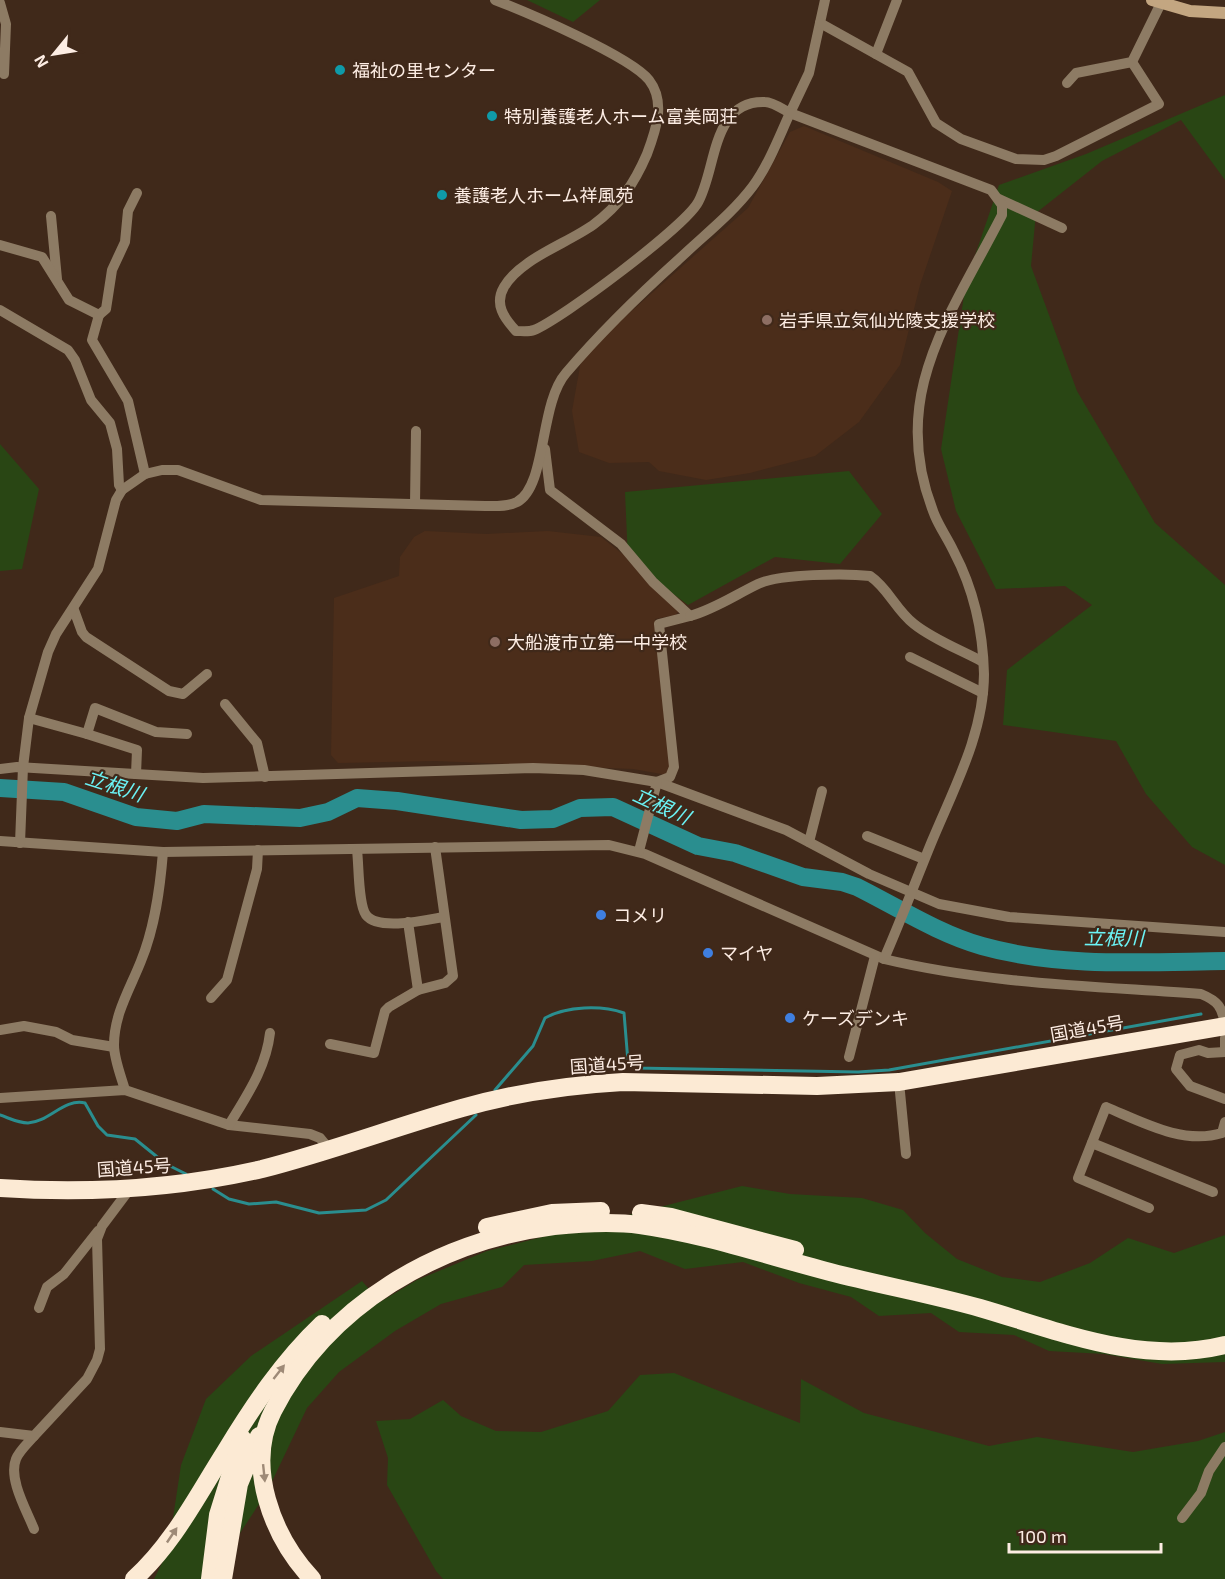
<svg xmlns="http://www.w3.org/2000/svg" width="1225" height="1579" font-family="'Exo 2','Noto Sans JP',sans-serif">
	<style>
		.built { fill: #4b2d1a }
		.green { fill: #294614 }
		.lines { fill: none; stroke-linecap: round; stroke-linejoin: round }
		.stream { stroke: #2a8e8f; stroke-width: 3 }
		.river { stroke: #2a8e8f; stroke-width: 18 }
		.street { stroke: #8d7b64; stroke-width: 10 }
		.secondary { stroke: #c3a681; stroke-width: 12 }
		.highway { stroke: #fcead4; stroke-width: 18 }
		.oneway { fill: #9e8a77 }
		.culture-dot { fill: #0f9aa8; stroke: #40291a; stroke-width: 2 }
		.education-dot { fill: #8d6e63; stroke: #40291a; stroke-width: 2 }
		.shop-dot { fill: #3f7fe0; stroke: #40291a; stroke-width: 2 }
		.labels { text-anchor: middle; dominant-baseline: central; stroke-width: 4.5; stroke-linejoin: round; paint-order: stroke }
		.poi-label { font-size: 18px; fill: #fdede4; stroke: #40291a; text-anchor: start }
		.street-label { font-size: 18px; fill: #fdede4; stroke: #40291a }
		.water-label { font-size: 20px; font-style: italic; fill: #6bf3f5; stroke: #40291a }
	</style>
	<rect width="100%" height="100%" fill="#40291a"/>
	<g class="built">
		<polygon points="804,126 938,182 952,191 920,285 900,365 859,422 815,456 750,473 706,480 659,471 649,462 609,463 579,452 572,411 582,355 748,208 790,132"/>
		<polygon points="425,531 486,534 548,531 601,537 686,604 675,615 655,619 671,765 667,775 633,769 435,761 338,763 331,755 334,598 399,576 400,557 414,537"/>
	</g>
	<g class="green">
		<polygon points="527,0 600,0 573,22"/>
		<polygon points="1225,95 1225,180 1181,120 1102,161 1036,213 1031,266 1077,391 1155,523 1225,585 1225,865 1192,847 1146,794 1116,741 1003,725 1007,670 1092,605 1065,586 996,589 956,511 941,449 966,282 999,185 1086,154"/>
		<polygon points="0,444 39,489 22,569 0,571"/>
		<polygon points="849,471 882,514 840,564 775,557 688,605 628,560 625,492"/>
		<polygon points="742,1186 790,1194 862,1198 903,1210 925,1233 957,1259 1002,1277 1040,1282 1090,1263 1128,1238 1174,1253 1225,1235 1225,1362 1162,1364 1104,1354 1049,1351 1014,1335 959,1332 931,1313 879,1316 851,1297 799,1283 743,1262 685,1269 640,1251 592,1261 524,1265 502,1287 441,1304 395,1331 339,1372 307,1408 267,1492 210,1579 154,1579 168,1551 181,1465 206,1399 251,1356 362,1281 380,1302 417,1280 487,1251"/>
		<polygon points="674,1373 800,1423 801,1379 864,1413 989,1446 1037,1437 1133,1452 1198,1441 1225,1432 1225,1579 443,1579 436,1571 387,1485 388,1458 376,1421 410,1419 443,1400 461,1416 496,1431 541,1432 608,1411 640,1375"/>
	</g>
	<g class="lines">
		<g class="stream">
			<path d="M 495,1090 L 533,1046 L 545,1018 C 567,1006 601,1005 624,1013 L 628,1062 L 634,1068 L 858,1072 L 889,1070 L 1201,1014"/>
			<path d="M 0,1115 C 9,1118 18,1123 28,1123 C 49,1122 64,1098 85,1103 L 98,1126 L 107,1135 L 135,1139 L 166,1164 L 186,1174"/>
			<polyline points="213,1189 229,1199 249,1204 276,1202 319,1213 366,1210 386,1200 476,1115"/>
		</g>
		<path class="river" d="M 0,788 L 64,792 L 136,817 L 177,821 L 204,814 L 300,818 L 328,812 L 357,798 L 397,801 L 521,820 L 553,819 L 580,808 L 613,807 L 698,846 L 735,853 L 803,877 L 842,882 L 857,887 C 897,907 939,934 982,946 C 1060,968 1146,962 1225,961"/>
		<g class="street">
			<path d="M 495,0 C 526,12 630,56 649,80 C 666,102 656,130 647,154 C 634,184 620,205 593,225 C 566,244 520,259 504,287 C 494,304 504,318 516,331 C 522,331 529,332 534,330 C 563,318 681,229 697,204 C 717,172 710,100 765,102 C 773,102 784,110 790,113 L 809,73 L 825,0"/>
			<polyline points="0,3 6,24 4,74"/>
			<polyline points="820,23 908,72 936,123 961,139 1016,159 1044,160 1056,156 1159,104 1132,62"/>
			<polyline points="876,54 897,0"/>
			<polyline points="1067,83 1076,73 1132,62 1161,3"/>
			<polyline points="999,199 1062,228"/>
			<polyline points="51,216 57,279"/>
			<polyline points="0,245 42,257 69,300 99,315 92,340 128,401 145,474"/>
			<polyline points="0,310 68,350 75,360 91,400 110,423 117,449 119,485 122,490"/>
			<polyline points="99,315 106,309 112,270 125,242 128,211 137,193"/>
			<polyline points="545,449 550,490 621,544 653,582 690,616 659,624 674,767 670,777 657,782"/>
			<polyline points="415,504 416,431"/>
			<polyline points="74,610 82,632 86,637 169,691 183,694 207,674"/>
			<path d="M 690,616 C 715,609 735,595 758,584 C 779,574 846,573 870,576 C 888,588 896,610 914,624 C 934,640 961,650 983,662"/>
			<polyline points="910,657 983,693"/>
			<polyline points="225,704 257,743 265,777"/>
			<polyline points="29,718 87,734 95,708 156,732 187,734"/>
			<polyline points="87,734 137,750 136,774"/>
			<polyline points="0,769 17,767 203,778 533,768 584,770 657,782 786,830 869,874 939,904 1009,917 1225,932"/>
			<polyline points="867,836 924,859"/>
			<path d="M 0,841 L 163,852 L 609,845 L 645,854 L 884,959 C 988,984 1095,986 1201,994 C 1218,1001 1222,1007 1225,1024"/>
			<polyline points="809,842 822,791"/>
			<path d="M 20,843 L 23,767 L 29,718 L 48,652 L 56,634 L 98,569 L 116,500 L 122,490 L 135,481 L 145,474 L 162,470 L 178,470 L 261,500 L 485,506 C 496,506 507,507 517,502 C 547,486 539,404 566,373 C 601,332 638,296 678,260 C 703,236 732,214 753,186 C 769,164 779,137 790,113 L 991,190 L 1002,205 L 1002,215 C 950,317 886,397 935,516 C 940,528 948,539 954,552 C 974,590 983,630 984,674 C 984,733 954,788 932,841 C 916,880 901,920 884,959"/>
			<path d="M 357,850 C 359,865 358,904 366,915 C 378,931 426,920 443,917"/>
			<polyline points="639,851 657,782"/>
			<polyline points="408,922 418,990"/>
			<polyline points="211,998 227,980 257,869 258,850"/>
			<polyline points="0,1030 24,1026 56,1032 72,1040 114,1047"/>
			<polyline points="1225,1038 1225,1052"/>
			<polyline points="330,1044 374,1053 385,1011 389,1007 418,990 445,983 453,976 435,847"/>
			<polyline points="1225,1052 1208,1053 1199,1050 1180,1055 1176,1069 1190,1086 1225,1099"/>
			<polyline points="849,1057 875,956"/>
			<polyline points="899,1082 906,1154"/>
			<path d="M 125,1090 C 121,1076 114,1059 114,1045 C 114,1014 130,989 141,961 C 155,927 160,889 163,852"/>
			<polyline points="0,1098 125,1090 229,1125 310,1134 320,1138 329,1149"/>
			<path d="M 229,1125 C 247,1095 266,1068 270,1033"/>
			<polyline points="1092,1143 1213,1192"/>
			<path d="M 1149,1208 L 1078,1178 L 1106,1107 C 1142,1122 1183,1145 1222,1133 L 1225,1122"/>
			<polyline points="39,1308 47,1287 64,1274 98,1231"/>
			<polyline points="0,1432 34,1436 87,1379 97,1360 100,1349 97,1239 102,1226 129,1190"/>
			<path d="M 34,1436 C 28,1443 19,1451 16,1459 C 8,1479 27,1511 34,1529"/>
			<polyline points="1182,1518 1201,1493 1209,1471 1225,1447"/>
		</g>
		<polyline class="secondary" points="1152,0 1190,11 1225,13"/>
		<g class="highway">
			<path d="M 0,1188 C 89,1194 175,1189 262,1169 C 329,1152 395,1127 462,1108 C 514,1093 569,1085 623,1082 L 817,1086 L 899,1082 L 1225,1026"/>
			<polyline points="641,1213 671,1217 795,1250"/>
			<polyline points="487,1227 552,1213 601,1211"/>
			<path d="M 134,1579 C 173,1544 197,1496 225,1452 C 253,1406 283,1361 322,1324"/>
			<polyline points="210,1579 218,1515 242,1438"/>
			<polyline points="223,1579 239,1484 259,1436"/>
			<path d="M 312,1579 C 272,1536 245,1466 273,1411 C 328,1304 438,1241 554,1226 C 583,1223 611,1221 640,1225 C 704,1234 768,1256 830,1272 C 880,1285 930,1294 980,1308 C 1059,1331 1142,1366 1225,1345"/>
		</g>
	</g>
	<defs><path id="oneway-solid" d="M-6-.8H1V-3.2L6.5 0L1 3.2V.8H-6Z" transform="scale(1.5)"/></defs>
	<g class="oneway">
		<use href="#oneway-solid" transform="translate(279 1372) rotate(-52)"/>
		<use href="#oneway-solid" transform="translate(264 1473) rotate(84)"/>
		<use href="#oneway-solid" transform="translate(172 1535) rotate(-56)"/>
	</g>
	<g class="culture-dot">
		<circle cx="340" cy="70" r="6"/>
		<circle cx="492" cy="116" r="6"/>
		<circle cx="442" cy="195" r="6"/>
	</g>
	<g class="education-dot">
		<circle cx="767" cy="320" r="6"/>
		<circle cx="495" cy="642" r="6"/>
	</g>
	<g class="shop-dot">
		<circle cx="601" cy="915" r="6"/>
		<circle cx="708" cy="953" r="6"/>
		<circle cx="790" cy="1018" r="6"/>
	</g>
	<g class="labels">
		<g class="poi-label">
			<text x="352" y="70">福祉の里センター</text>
			<text x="504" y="116">特別養護老人ホーム富美岡荘</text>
			<text x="454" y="195">養護老人ホーム祥風苑</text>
			<text x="779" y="320">岩手県立気仙光陵支援学校</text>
			<text x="507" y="642">大船渡市立第一中学校</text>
			<text x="613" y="915">コメリ</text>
			<text x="720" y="953">マイヤ</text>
			<text x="802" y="1018">ケーズデンキ</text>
		</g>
		<g class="street-label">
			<text transform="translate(1087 1028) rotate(-10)">国道45号</text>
			<text transform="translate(607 1064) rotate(-4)">国道45号</text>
			<text transform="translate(134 1167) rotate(-4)">国道45号</text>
		</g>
		<g class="water-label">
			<text transform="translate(115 785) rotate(18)">立根川</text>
			<text transform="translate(662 805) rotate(25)">立根川</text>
			<text transform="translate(1114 937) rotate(1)">立根川</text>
		</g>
	</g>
	<g transform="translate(54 54) rotate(240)" stroke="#40291a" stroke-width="4.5" paint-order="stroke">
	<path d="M0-4.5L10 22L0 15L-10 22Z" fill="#fdede4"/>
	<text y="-9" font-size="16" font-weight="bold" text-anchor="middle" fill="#fdede4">N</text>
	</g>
	<path d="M1009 1543v9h152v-9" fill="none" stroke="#fdede4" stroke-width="3"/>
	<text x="1018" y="1543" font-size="18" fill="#fdede4" stroke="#40291a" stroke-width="4.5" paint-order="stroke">100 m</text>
</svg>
